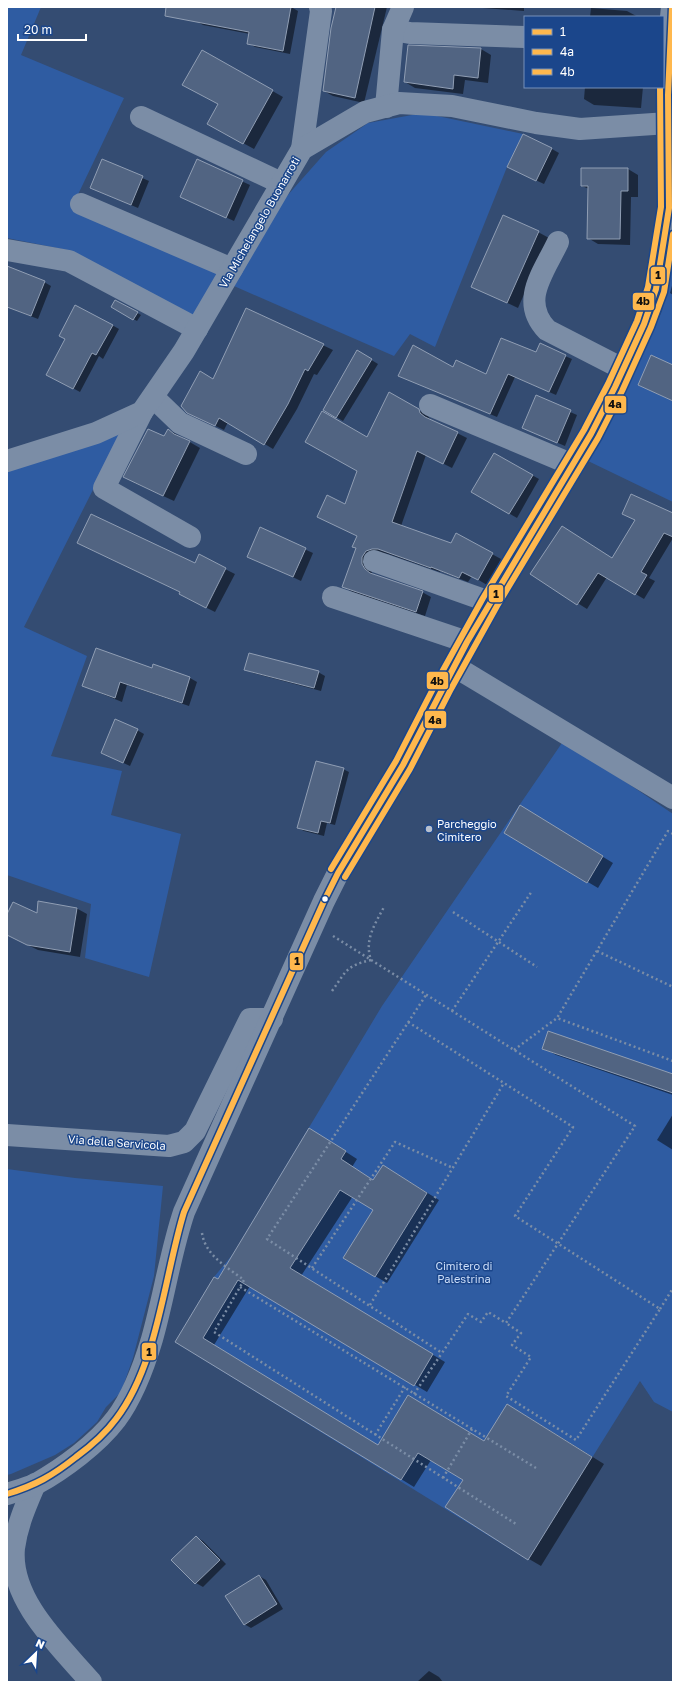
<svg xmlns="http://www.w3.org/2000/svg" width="680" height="1689" font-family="'Golos Text',sans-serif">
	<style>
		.green { fill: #2f5ca2 }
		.shadow { fill: #0007 }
		.building { fill: #516482; stroke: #909eb4 }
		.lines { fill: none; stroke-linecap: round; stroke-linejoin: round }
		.path { stroke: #7b8da6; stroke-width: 2.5; stroke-dasharray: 2 3; stroke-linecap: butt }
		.minor { stroke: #7b8da6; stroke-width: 22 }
		.bus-1-casing { stroke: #1b468b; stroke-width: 9 }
		.bus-2-casing { stroke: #1b468b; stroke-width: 9 }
		.bus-3-casing { stroke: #1b468b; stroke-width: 9 }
		.bus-1 { stroke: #ffb84d; stroke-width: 6 }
		.bus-2 { stroke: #ffb84d; stroke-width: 6 }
		.bus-3 { stroke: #ffb84d; stroke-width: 6 }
		.poi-dot { fill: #b8c0ce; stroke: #1b468b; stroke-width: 1.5 }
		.bus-dot { fill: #fff; stroke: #1b468b; stroke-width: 1.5 }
		.labels { text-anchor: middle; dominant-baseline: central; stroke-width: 3; stroke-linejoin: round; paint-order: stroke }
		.street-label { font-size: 11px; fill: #fff; stroke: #1b468b }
		.poi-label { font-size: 11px; fill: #fff; stroke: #1b468b; text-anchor: start }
		.park-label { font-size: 11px; fill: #ccdef9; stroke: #1b468b }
		.line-badge { stroke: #1b468b; stroke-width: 1.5 }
		.pale-badge-label { font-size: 11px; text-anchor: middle; font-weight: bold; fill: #111 }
	</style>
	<rect width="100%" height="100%" fill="#344c72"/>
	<g class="green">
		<polygon points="7,7 41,7 21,55 124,98 73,205 220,271 196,319 72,251 7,238"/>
		<polygon points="423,113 523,134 507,167 435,347 410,334 394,356 234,286 279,205 326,152 368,123"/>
		<polygon points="673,245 673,502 586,460 617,408 662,311"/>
		<polygon points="123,430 24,627 87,656 51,756 122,771 111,815 181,834 149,977 85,958 91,904 7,875 7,468"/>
		<polygon points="564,740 673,814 673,1412 654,1402 640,1381 528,1560 175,1342 214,1277 233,1254 382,1006"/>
		<polygon points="7,1169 75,1178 163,1186 154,1276 133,1358 121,1392 106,1407 97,1422 74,1443 55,1455 11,1474 7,1475"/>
	</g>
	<g class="shadow">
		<polygon points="183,7 291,7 298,11 290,54 255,47 248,43 250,34 203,25 196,21"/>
		<polygon points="337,7 387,7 364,103 333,96 324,91"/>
		<polygon points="469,7 524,7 524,11"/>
		<polygon points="591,8 627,11 638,17 590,17"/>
		<polygon points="409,46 481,49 491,55 488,83 465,80 463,94 415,88 405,82"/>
		<polygon points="202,51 283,97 254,149 208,124 219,104"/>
		<polygon points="585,87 643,87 641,108 594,105 584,99"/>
		<polygon points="552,149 559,153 544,184 516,171"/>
		<polygon points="102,160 149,181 138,208 91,188"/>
		<polygon points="198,161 250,185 234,221 181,197"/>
		<polygon points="628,169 638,175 638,197 631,197 630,245 598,244 588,238 589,189 582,186"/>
		<polygon points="538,232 549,238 518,308 472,286"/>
		<polygon points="7,272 44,282 51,286 38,319 7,307"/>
		<polygon points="673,282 673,295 670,293"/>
		<polygon points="116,301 141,315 137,321 112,307"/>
		<polygon points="247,309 333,350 317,375 314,374 297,409 273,449 228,422 224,430 197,417"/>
		<polygon points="112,325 119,329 103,359 99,356 80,392 54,378"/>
		<polygon points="357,351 378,364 343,421 324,410"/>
		<polygon points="536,353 565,356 572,359 556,395 515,377 497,417 406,379 454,369 486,375"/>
		<polygon points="673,366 673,401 639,385"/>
		<polygon points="390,394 427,415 431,420 467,438 452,468 426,455 401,526 452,544 457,535 501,559 487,585 472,576 468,582 440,571 440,572 388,554 382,553 370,569 373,575 422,592 431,597 425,616 352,592 343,586 357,548 354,547 358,536 346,505 358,471 368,438"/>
		<polygon points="536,397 577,415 565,446 530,431"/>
		<polygon points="169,430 200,448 174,501 135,483"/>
		<polygon points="495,454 539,479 517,518 473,492"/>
		<polygon points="673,514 673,538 649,578 655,581 644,599 607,577 587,609 531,574 613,559 636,520"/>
		<polygon points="260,529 313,553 301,581 248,556"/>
		<polygon points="78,543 225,569 235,574 215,612 189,599 180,592"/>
		<polygon points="154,665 190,678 197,682 189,706 127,685 122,702 83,686 153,669"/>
		<polygon points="246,669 318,672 325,676 321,691 253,673"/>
		<polygon points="137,730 144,734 130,766 102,753"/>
		<polygon points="343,769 349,772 335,825 327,823 324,836 304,831 298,828"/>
		<polygon points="531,813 613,863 598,888 505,833"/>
		<polygon points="76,908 87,914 80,957 38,950 7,935 7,917 37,915"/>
		<polygon points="543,1048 673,1075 673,1095 556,1055"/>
		<polygon points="673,1114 673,1150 657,1140"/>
		<polygon points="321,1136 357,1159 352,1167 374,1181 395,1173 439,1200 387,1283 375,1276 375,1210 353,1196 301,1276 445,1362 427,1392 250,1286 214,1345 378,1446 484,1442 520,1412 604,1464 541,1566 529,1559 464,1479 431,1460 414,1487 176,1341"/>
		<polygon points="196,1537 203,1541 226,1564 203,1587 196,1583 173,1560"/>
		<polygon points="259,1576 266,1580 283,1609 251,1628 244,1624"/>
		<polygon points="429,1671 439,1677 443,1682 417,1682"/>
	</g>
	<g class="building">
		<polygon points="166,7 291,7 283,51 247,44 249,32 165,16"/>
		<polygon points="336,7 375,7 355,98 323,91 331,28"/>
		<polygon points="408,45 481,48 478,78 454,75 453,89 404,82"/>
		<polygon points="202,50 273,90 243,144 207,124 218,104 182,85"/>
		<polygon points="523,134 552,148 536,181 507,167"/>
		<polygon points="102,159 143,176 131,205 90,188"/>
		<polygon points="197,159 243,180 226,218 180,197"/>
		<polygon points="581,168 628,168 628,191 621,191 620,239 587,239 588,186 581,186"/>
		<polygon points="503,215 539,231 507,303 471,287"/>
		<polygon points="7,266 45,281 31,316 7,307"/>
		<polygon points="115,300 138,312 133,320 111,307"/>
		<polygon points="75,305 113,325 96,355 92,353 73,389 46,375 65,339 59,336"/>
		<polygon points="246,308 324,344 308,371 305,369 288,404 264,445 219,418 215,426 187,413 181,406 200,371 213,379"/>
		<polygon points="501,338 536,352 540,343 566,355 549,392 508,374 490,414 398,376 413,345 453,367 456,360 486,374"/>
		<polygon points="357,350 372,359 336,418 323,410"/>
		<polygon points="651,355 673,365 673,401 638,385"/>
		<polygon points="389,392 419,409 420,413 425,417 458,432 443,464 417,451 392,522 451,543 456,533 493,553 478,580 462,572 459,578 431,567 431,568 378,549 372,549 366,551 362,557 362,564 365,569 370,573 423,591 416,612 342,587 356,548 352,547 357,536 317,517 327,495 345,504 357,471 305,442 322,411 367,437"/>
		<polygon points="536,395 571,410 557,443 522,428"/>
		<polygon points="148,429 164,436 168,429 174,434 190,441 163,496 123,477"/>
		<polygon points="494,453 533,475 509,514 471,492"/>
		<polygon points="631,494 673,513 673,537 664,533 641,572 647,575 635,595 598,573 577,605 530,574 562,526 612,558 635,520 622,514"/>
		<polygon points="91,514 195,563 199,554 226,568 206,608 179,594 180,592 77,543"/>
		<polygon points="260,527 306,548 293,577 247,557"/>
		<polygon points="96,648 152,668 153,664 190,677 182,703 120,682 115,698 82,686"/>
		<polygon points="249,653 319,671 314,688 244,670"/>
		<polygon points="115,719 138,729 123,763 101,753"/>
		<polygon points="316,761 344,768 330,823 321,821 318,833 297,828"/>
		<polygon points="520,805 603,856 587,883 504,833"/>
		<polygon points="38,901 77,908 70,952 27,945 7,935 7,914 13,902 37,913"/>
		<polygon points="548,1031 673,1074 673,1093 542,1049"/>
		<polygon points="309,1128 346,1151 341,1159 373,1180 383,1165 427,1193 375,1277 343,1258 373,1210 340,1190 290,1268 433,1354 414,1386 238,1280 203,1338 378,1445 408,1395 484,1441 507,1404 592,1457 528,1560 445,1507 463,1480 418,1453 401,1480 175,1342 214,1277 218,1279"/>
		<polygon points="196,1536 220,1560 195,1584 171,1560"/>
		<polygon points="259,1575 277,1604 244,1625 225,1596"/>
	</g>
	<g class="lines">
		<g class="path">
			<polyline points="673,834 668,831 557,1018 673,1061"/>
			<polyline points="453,912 537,967"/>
			<polyline points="333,936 635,1126 506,1323 488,1312 481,1322 468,1314 442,1353 267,1239 426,995"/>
			<polyline points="597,951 673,987"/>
			<path d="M 332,991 C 347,970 346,966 371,960 C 364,940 375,924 384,907"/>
			<polyline points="452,1011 532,891"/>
			<polyline points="408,1022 573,1127 515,1216 660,1309 576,1440 506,1396 531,1357 512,1345 521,1333 506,1323"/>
			<polyline points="514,1050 557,1018"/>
			<path d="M 202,1233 C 205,1255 227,1267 244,1280 L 214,1332 L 516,1524"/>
			<polyline points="312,1268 395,1142 453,1168"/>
			<polyline points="240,1287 536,1468"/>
			<polyline points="370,1305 504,1083"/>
			<polyline points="660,1309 673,1288"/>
			<polyline points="414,1394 442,1353"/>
			<polyline points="375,1435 405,1387"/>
			<polyline points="443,1478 472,1429"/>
		</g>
		<g class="minor">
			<polyline points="393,30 410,33 525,37"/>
			<polyline points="386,107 393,30 403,7"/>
			<polyline points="141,117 281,183"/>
			<polyline points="302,149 321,11 320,7"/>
			<polyline points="81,204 232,269"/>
			<path d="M 558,242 C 544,272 519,301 547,330 L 623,369"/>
			<polyline points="7,250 69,261 197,329"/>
			<polyline points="153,397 180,423 246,454"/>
			<polyline points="430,405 573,465"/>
			<polyline points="142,412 104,488 190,537"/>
			<polyline points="7,461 96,433 142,412 184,351 302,149 365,112 399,103 452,106 536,123 580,129 668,123"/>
			<polyline points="374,561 490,602"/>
			<polyline points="333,597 467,642"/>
			<polyline points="454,666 673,798"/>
			<polyline points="7,1135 169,1146 184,1142 195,1131 250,1019 272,1019"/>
			<path d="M 35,1484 C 26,1505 17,1525 14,1548 C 9,1600 60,1646 91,1682"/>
			<path d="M 7,1494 C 16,1491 27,1488 36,1484 C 63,1469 97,1444 116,1419 C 133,1396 144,1366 152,1339 C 164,1297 170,1254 184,1212 L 324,901 L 338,873 L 403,765 L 467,642 L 591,434 L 615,387 L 644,324 L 656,289 L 669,208 L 668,95 L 670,27 L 672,7"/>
		</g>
		<g class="bus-1-casing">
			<path id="bus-1" d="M 7,1494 C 36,1485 52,1476 76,1457 C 91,1446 105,1434 116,1419 C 158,1364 164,1277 184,1212 L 324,901 L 338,873 L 403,765 L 467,642 L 591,434 L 615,387 L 644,324 L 656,289 L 669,208 L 668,95 L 672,7"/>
		</g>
		<g class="bus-2-casing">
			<polyline id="bus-2" points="345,877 410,769 451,689 497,606 598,438 622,391 651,327 664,292 673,234"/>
		</g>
		<g class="bus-3-casing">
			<polyline id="bus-3" points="331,869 396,761 437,681 483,598 584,430 608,384 637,321 648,287 661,207 660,87"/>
		</g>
		<use href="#bus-1" class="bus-1"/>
		<use href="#bus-2" class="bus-2"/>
		<use href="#bus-3" class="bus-3"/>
	</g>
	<circle class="poi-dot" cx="429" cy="829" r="4"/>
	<circle class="bus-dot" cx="325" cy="899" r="3.5"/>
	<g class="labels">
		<g class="street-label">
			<text transform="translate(259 222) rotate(-60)">Via Michelangelo Buonarroti</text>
			<text transform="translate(117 1142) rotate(4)">Via della Servicola</text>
		</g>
		<g class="poi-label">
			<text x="437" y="823">Parcheggio<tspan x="437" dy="13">Cimitero</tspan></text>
		</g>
		<g class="park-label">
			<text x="464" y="1265">Cimitero di<tspan x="464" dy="13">Palestrina</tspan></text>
		</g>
	</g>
	<g class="line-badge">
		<rect x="650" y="266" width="16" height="19" rx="4" fill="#ffb84d"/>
		<rect x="632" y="292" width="23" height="19" rx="4" fill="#ffb84d"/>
		<rect x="604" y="395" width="23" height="19" rx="4" fill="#ffb84d"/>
		<rect x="488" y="584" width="16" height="19" rx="4" fill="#ffb84d"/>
		<rect x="426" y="671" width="23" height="19" rx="4" fill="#ffb84d"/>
		<rect x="424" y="710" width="23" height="19" rx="4" fill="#ffb84d"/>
		<rect x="289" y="952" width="15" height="19" rx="4" fill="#ffb84d"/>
		<rect x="141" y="1342" width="16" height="19" rx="4" fill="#ffb84d"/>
	</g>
	<g class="pale-badge-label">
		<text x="658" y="279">1</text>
		<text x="643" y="305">4b</text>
		<text x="615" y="408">4a</text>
		<text x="496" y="598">1</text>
		<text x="437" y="685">4b</text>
		<text x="435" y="724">4a</text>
		<text x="297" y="965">1</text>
		<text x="149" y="1356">1</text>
	</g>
	<rect width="680" height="1689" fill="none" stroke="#ffffff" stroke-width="16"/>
	<rect x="524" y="16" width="140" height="72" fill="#1b468b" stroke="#7690b9"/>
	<rect x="532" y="29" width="20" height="6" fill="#ffb84d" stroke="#7690b9"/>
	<text x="560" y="36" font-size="12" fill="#ffffff">1</text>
	<rect x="532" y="49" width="20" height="6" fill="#ffb84d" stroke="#7690b9"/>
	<text x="560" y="56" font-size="12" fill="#ffffff">4a</text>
	<rect x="532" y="69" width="20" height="6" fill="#ffb84d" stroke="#7690b9"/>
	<text x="560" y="76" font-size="12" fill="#ffffff">4b</text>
	<g transform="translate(36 1653) rotate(25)" stroke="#1b468b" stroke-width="3" paint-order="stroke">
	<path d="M0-3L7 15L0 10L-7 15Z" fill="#ffffff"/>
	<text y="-6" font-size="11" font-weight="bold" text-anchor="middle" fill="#ffffff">N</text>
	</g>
	<path d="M18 34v6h68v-6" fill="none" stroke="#ffffff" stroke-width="2"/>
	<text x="24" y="34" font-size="12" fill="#ffffff" stroke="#1b468b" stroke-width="3" paint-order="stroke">20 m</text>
</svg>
